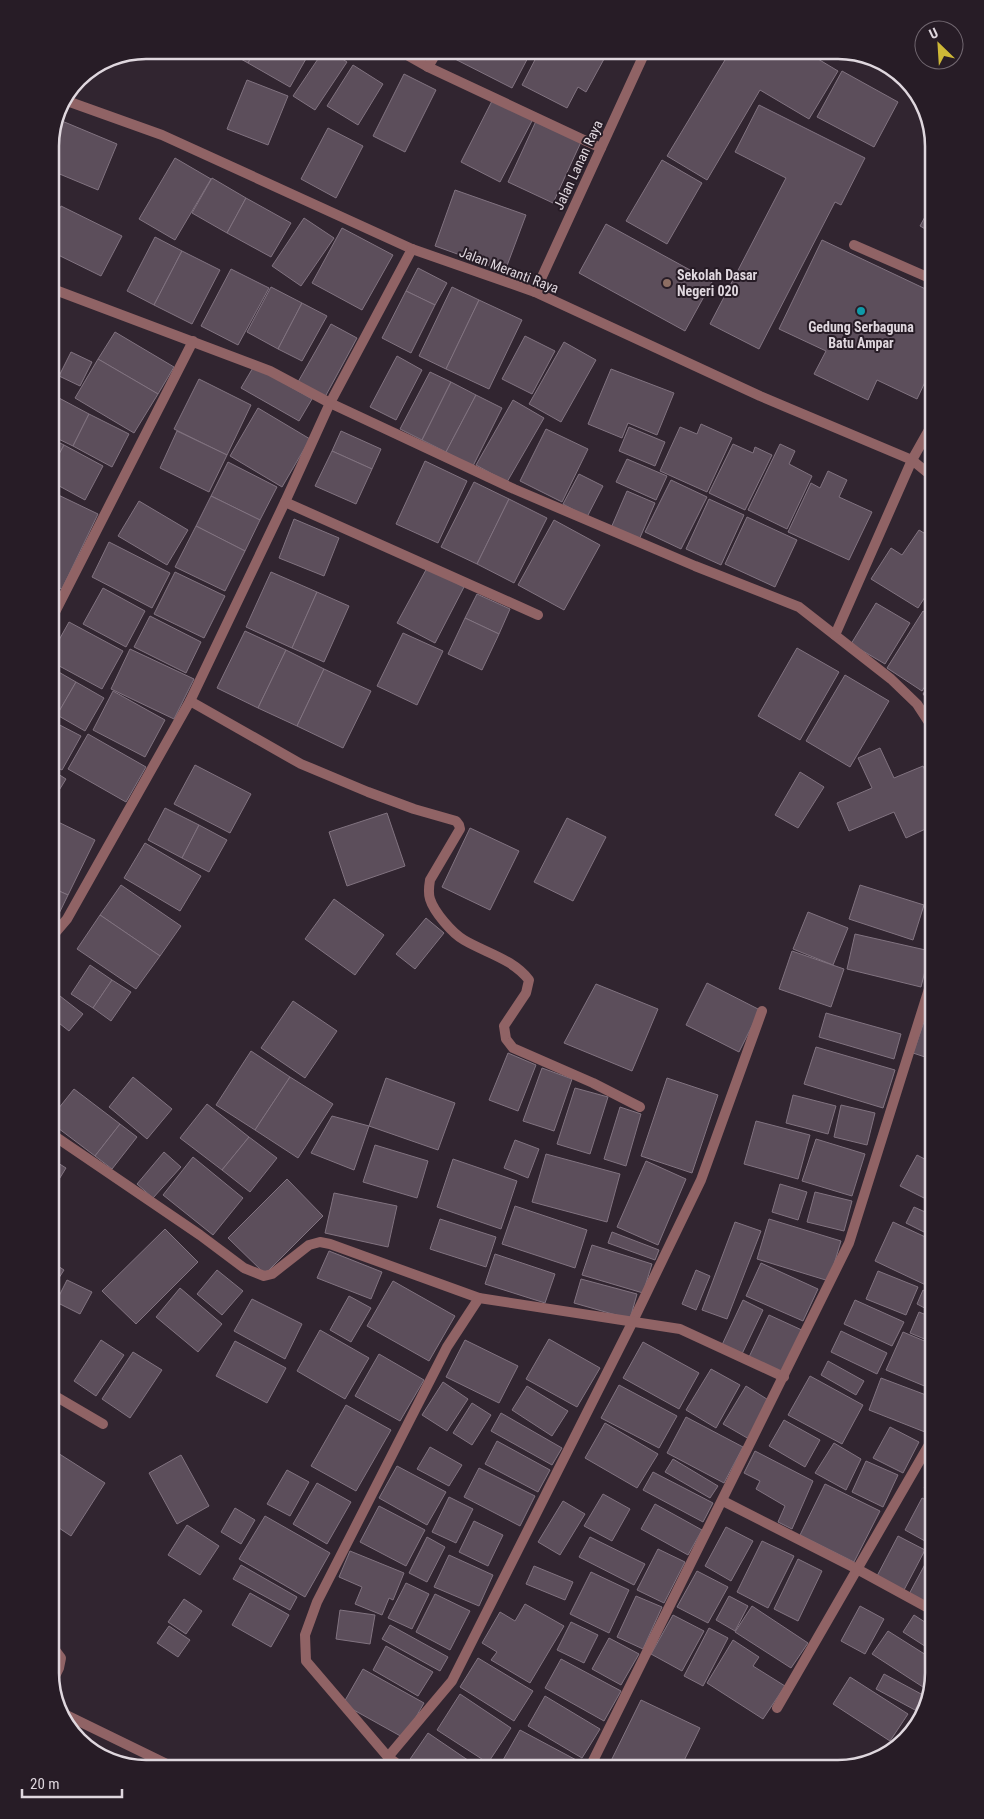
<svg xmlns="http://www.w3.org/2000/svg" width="984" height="1819" font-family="'Roboto Condensed',sans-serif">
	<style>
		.building { fill: #5c4e5b; stroke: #817380 }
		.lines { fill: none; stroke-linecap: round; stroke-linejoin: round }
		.lane { stroke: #906365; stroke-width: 10 }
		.street { stroke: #906365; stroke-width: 10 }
		.education-dot { fill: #8d6e63; stroke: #271c26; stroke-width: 2 }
		.culture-dot { fill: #0f9aa8; stroke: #271c26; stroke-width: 2 }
		.labels { text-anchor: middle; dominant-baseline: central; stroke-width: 4; stroke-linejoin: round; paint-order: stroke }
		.street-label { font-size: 14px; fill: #dfd7de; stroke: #271c26 }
		.poi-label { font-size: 14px; font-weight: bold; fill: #dfd7de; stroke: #271c26; text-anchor: start }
		.rim { fill: none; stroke: #dfd7de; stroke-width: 2.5 }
	</style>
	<rect width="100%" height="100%" fill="#312530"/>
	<g class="building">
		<polygon points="225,50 255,50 248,63"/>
		<polygon points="255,50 311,50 290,87 248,63"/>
		<polygon points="324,50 329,50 347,62 315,110 293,96"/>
		<polygon points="452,50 532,50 512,88 449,56"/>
		<polygon points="540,50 587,50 604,59 586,92 578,87 567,108 522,85"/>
		<polygon points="731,50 803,50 838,71 809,119 760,90 707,180 667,156"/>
		<polygon points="353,65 383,84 358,125 327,106"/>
		<polygon points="842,71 898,102 874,147 817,117"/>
		<polygon points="404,74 436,90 405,152 373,136"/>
		<polygon points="247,80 288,96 268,145 227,129"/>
		<polygon points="493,99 533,119 500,182 461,162"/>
		<polygon points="759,105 865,158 841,205 835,202 759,349 710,324 786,178 735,152"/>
		<polygon points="62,121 117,144 98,190 50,170 50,148"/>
		<polygon points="536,121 581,142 553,203 508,182"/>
		<polygon points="328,128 363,146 336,198 301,179"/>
		<polygon points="175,158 211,179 175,240 139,219"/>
		<polygon points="662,160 702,183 667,244 626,221"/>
		<polygon points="212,178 246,198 227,233 192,213"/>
		<polygon points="455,190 526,215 505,271 435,246"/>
		<polygon points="246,198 291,223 271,257 227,233"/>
		<polygon points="934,200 934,234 920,226"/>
		<polygon points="61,206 122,236 101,276 50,251 50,228"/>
		<polygon points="304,218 334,238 301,286 272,266"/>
		<polygon points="606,224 712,282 685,331 579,273"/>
		<polygon points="342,228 393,255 362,310 312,283"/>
		<polygon points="155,237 182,251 154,305 127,291"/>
		<polygon points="822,240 934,293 934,363 917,399 877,380 868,400 814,374 826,351 779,329"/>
		<polygon points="182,251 220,270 192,324 154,305"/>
		<polygon points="418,268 447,283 435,305 406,291"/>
		<polygon points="231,269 269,288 238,345 201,326"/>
		<polygon points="271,287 302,303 278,349 247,332"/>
		<polygon points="452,287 479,300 446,369 419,356"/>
		<polygon points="406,291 435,305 411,353 382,338"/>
		<polygon points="479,300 522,320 489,389 446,369"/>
		<polygon points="302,303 327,316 302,361 278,349"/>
		<polygon points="331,324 357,338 325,397 298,382"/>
		<polygon points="115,332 174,367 158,394 98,359"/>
		<polygon points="525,336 555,351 532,394 502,379"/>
		<polygon points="564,342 596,360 561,422 529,404"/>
		<polygon points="71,352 92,362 80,386 59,376"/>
		<polygon points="397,356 422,370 396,420 370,407"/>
		<polygon points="98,359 158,394 134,433 75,398"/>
		<polygon points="254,366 312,399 299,421 241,388"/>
		<polygon points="611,369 674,393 657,435 628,423 622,438 588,424"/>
		<polygon points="430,372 451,382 422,440 400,429"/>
		<polygon points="199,379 251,405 227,455 174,429"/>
		<polygon points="451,382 476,395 446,452 422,440"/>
		<polygon points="476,395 502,408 473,466 446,452"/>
		<polygon points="59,398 89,414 73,446 50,435 50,415"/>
		<polygon points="513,400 544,418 507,482 476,465"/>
		<polygon points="258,408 310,439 282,487 230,456"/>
		<polygon points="89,414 129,434 112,467 73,446"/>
		<polygon points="701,424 732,438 707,492 660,471 680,427 697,434"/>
		<polygon points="629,427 665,442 655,466 619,451"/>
		<polygon points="546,429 588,449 562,502 520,481"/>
		<polygon points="177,431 227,455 209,492 160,468"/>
		<polygon points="341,431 381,449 372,469 332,451"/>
		<polygon points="50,438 64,445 50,471"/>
		<polygon points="733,444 753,453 755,447 772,455 745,510 709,493"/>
		<polygon points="780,444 795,451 789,464 812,476 787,529 748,510"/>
		<polygon points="64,445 103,466 85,500 50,481 50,471"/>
		<polygon points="332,451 372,469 356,504 315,486"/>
		<polygon points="627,459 667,476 656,500 616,482"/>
		<polygon points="425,461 467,481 438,543 396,524"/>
		<polygon points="228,462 277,487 260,520 211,496"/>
		<polygon points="828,471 847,480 839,497 872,512 849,560 788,532 811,483 820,488"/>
		<polygon points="579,474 603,486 587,517 563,504"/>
		<polygon points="671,480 707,497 681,549 645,532"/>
		<polygon points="474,482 509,499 477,564 441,547"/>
		<polygon points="50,491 98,514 62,589 50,584"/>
		<polygon points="627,491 655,503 639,540 611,528"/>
		<polygon points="211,496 260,520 245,551 196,526"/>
		<polygon points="509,499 547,518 514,583 477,564"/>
		<polygon points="709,499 744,515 721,565 686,549"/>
		<polygon points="139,501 188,530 167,565 118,536"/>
		<polygon points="747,517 797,540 775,587 725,564"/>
		<polygon points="294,519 339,538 324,576 279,558"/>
		<polygon points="554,520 600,545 564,610 518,585"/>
		<polygon points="196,526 245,551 225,591 175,567"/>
		<polygon points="919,530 934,539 934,583 918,608 871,579 891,548 902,555"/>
		<polygon points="109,542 170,573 152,608 92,577"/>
		<polygon points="427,568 464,587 435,643 397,623"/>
		<polygon points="175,572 225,596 204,638 154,614"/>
		<polygon points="271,572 317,592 292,648 246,627"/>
		<polygon points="103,588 145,611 126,647 83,624"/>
		<polygon points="317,592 349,606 324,662 292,648"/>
		<polygon points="477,594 510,609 499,634 465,618"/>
		<polygon points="876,603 910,623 885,664 851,644"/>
		<polygon points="923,611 934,618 934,672 922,691 887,668"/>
		<polygon points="150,616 201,642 186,673 134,647"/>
		<polygon points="465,618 499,634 482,670 448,654"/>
		<polygon points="69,622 123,651 102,689 50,661 50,656"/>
		<polygon points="245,631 286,650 258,708 217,688"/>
		<polygon points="403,633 443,651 417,705 377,686"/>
		<polygon points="797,648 839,672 800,740 758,716"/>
		<polygon points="130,649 194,679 174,719 111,689"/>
		<polygon points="286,650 324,669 297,726 258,708"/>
		<polygon points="50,667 76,682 57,715 50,711"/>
		<polygon points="324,669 371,691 343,748 297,726"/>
		<polygon points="845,675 889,701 850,767 806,741"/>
		<polygon points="934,677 934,708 923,694"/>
		<polygon points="76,682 104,698 85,731 57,715"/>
		<polygon points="113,691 165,720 145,757 93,730"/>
		<polygon points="52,721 81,736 62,770 50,764 50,724"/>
		<polygon points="88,734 146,767 126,802 68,769"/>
		<polygon points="880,748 894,778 923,766 929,778 934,776 934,825 906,838 894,812 849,831 837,803 872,788 858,758"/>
		<polygon points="195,765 251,794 230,833 174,804"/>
		<polygon points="50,769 66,779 50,805"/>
		<polygon points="800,772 824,787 798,828 775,815"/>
		<polygon points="165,808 199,825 182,858 148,840"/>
		<polygon points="387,813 405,866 347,886 329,832"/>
		<polygon points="50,818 95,840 68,895 50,887"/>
		<polygon points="567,818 606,837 573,901 534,882"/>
		<polygon points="199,825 227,840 209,872 182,858"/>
		<polygon points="470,828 519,851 490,910 442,887"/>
		<polygon points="145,843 201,876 180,911 124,878"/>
		<polygon points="121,885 181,926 160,956 100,915"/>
		<polygon points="860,885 924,905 913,940 849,919"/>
		<polygon points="50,887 68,895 51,930 50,930"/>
		<polygon points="334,899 384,935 355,975 305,939"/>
		<polygon points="808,912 848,928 833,965 793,949"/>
		<polygon points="100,915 160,956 136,989 77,949"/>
		<polygon points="426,918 444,933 415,969 396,954"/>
		<polygon points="855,934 930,951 921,987 847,969"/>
		<polygon points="792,951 844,969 831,1007 779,989"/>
		<polygon points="90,965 112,980 93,1008 71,994"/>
		<polygon points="112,980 131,992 111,1021 93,1008"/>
		<polygon points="707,983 760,1010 739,1052 686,1025"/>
		<polygon points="596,984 658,1009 632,1071 564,1043"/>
		<polygon points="60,996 83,1014 69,1031 50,1016 50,1008"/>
		<polygon points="293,1001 337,1031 305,1078 261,1048"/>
		<polygon points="931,1002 934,1003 934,1060 913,1053"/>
		<polygon points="826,1013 901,1034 894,1059 819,1037"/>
		<polygon points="816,1047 895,1070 883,1108 804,1084"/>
		<polygon points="251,1051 290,1077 255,1130 216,1105"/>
		<polygon points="508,1053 536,1065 518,1111 489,1100"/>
		<polygon points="542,1068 572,1079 554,1131 523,1121"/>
		<polygon points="50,1073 59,1082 50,1091"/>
		<polygon points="133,1077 172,1109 147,1139 109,1107"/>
		<polygon points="290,1077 333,1104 298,1158 255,1130"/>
		<polygon points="386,1078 455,1103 438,1150 369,1126"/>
		<polygon points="667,1078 718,1095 692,1173 641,1156"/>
		<polygon points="575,1088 608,1097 590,1154 557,1144"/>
		<polygon points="74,1089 120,1124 95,1156 50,1122 50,1119"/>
		<polygon points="793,1095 836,1106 828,1134 786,1123"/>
		<polygon points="207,1104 249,1137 222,1170 180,1138"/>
		<polygon points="841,1105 875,1113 867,1145 834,1137"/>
		<polygon points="620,1107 641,1114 626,1166 604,1159"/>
		<polygon points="332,1116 369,1126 354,1170 311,1153"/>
		<polygon points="756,1121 810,1135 798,1179 744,1164"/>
		<polygon points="120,1124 137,1137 112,1169 95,1156"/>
		<polygon points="249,1137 277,1158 250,1192 222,1170"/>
		<polygon points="816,1139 865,1154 852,1196 802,1181"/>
		<polygon points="515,1140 539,1149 528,1178 504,1168"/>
		<polygon points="375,1145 428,1161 417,1198 363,1182"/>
		<polygon points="164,1152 181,1167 153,1198 137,1184"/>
		<polygon points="546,1154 620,1174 607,1222 532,1202"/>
		<polygon points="917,1155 934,1164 934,1203 900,1186"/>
		<polygon points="193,1157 243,1198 213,1235 163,1195"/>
		<polygon points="50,1158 66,1168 50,1194"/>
		<polygon points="453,1159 517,1181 501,1229 437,1207"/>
		<polygon points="646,1161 686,1179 658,1245 617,1227"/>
		<polygon points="287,1179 323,1216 265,1274 228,1238"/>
		<polygon points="780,1184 807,1192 798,1220 772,1212"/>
		<polygon points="815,1192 852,1201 844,1231 807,1222"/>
		<polygon points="334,1193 397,1206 388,1247 325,1233"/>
		<polygon points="515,1206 587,1230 575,1268 502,1244"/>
		<polygon points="914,1207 934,1216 934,1237 906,1223"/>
		<polygon points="440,1219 496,1237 486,1267 430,1249"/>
		<polygon points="769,1219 841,1241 829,1281 757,1259"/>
		<polygon points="735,1222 761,1231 727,1319 702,1310"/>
		<polygon points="893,1222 934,1241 934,1279 930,1287 875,1261"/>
		<polygon points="165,1229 198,1262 136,1324 102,1291"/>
		<polygon points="612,1232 659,1250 655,1260 608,1243"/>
		<polygon points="592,1245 652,1264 643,1293 582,1275"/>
		<polygon points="329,1251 382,1272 371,1299 317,1278"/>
		<polygon points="495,1254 555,1274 545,1303 485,1284"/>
		<polygon points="50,1261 64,1270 50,1292"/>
		<polygon points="761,1263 818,1289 803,1321 746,1296"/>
		<polygon points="217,1270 243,1291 222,1315 197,1294"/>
		<polygon points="696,1270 710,1276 696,1310 682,1304"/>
		<polygon points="878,1271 918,1287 906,1315 866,1299"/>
		<polygon points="581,1279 637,1294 630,1319 574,1303"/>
		<polygon points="67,1280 92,1292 80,1314 56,1302"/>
		<polygon points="393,1281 455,1316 429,1361 367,1326"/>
		<polygon points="180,1288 222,1324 198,1352 156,1317"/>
		<polygon points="923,1290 934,1296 934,1313 917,1304"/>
		<polygon points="349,1296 371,1308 351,1342 330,1330"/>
		<polygon points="252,1299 302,1324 285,1359 234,1331"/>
		<polygon points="743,1300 763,1310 741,1356 721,1347"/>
		<polygon points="855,1300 904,1322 892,1346 844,1324"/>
		<polygon points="919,1312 934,1318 934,1343 910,1333"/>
		<polygon points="769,1315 804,1331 784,1374 749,1357"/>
		<polygon points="320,1330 369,1358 345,1399 297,1371"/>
		<polygon points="841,1331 887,1353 877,1374 831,1352"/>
		<polygon points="903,1332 934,1345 934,1390 886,1370"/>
		<polygon points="549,1339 600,1368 577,1407 526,1379"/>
		<polygon points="101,1340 124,1355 96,1396 74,1381"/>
		<polygon points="465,1340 518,1366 499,1403 446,1377"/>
		<polygon points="235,1341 286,1368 267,1403 216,1376"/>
		<polygon points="643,1342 699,1373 679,1409 623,1378"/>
		<polygon points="133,1352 162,1370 130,1418 102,1399"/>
		<polygon points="379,1354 424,1380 400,1421 355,1396"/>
		<polygon points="828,1361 864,1381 856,1395 821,1375"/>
		<polygon points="711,1369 740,1385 716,1428 686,1410"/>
		<polygon points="810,1376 863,1405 842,1444 788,1415"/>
		<polygon points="881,1378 934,1398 934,1424 930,1434 869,1410"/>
		<polygon points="443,1382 468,1399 447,1431 422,1415"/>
		<polygon points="619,1385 677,1416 659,1448 601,1418"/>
		<polygon points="527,1386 568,1411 552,1436 512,1410"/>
		<polygon points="746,1386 770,1401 749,1439 723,1424"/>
		<polygon points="472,1403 491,1415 472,1445 453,1433"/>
		<polygon points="346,1405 391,1430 356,1491 311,1466"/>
		<polygon points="501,1413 562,1448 552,1465 491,1431"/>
		<polygon points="686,1417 743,1447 724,1483 667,1453"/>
		<polygon points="784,1420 820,1440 805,1467 769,1446"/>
		<polygon points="605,1423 658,1454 637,1488 585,1458"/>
		<polygon points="890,1427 919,1442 903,1473 873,1458"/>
		<polygon points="497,1441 550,1470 538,1492 485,1464"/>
		<polygon points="834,1443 861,1459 846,1490 815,1473"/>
		<polygon points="430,1447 462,1465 449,1486 417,1469"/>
		<polygon points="50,1448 105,1483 71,1536 50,1522"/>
		<polygon points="755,1451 813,1481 792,1529 778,1522 785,1506 756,1489 760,1481 744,1473"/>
		<polygon points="181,1455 209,1506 177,1524 149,1473"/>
		<polygon points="673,1459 718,1486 710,1498 665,1472"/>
		<polygon points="866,1461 898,1475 883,1507 852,1492"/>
		<polygon points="397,1466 446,1492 427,1525 379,1498"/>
		<polygon points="479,1468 535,1496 520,1526 464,1497"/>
		<polygon points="287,1470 309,1482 290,1516 267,1504"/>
		<polygon points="653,1472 713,1503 703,1522 643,1490"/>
		<polygon points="934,1473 934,1495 924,1488"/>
		<polygon points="317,1483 351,1502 327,1544 293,1524"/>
		<polygon points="825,1484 880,1511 854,1562 800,1535"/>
		<polygon points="603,1494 630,1509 612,1541 584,1526"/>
		<polygon points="449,1497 473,1509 456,1543 432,1532"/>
		<polygon points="922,1498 934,1504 934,1546 905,1530"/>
		<polygon points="563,1501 585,1514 560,1555 538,1542"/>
		<polygon points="655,1504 702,1530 688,1555 641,1529"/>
		<polygon points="379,1506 425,1530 406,1566 360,1542"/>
		<polygon points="235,1508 255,1520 241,1544 221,1532"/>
		<polygon points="265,1516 330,1553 305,1597 239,1559"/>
		<polygon points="474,1521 503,1535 488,1566 459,1552"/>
		<polygon points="187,1525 219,1546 200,1575 168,1555"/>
		<polygon points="726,1527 753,1541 731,1581 705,1566"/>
		<polygon points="898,1536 925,1550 904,1590 877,1576"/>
		<polygon points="427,1537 445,1547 427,1582 409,1573"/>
		<polygon points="590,1537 645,1564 634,1585 579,1557"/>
		<polygon points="762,1541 794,1556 768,1608 737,1592"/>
		<polygon points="658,1549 685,1562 664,1603 637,1590"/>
		<polygon points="350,1551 404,1573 393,1600 389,1598 382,1615 355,1604 362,1587 339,1577"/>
		<polygon points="449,1555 493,1575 479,1606 434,1587"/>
		<polygon points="930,1555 934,1557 934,1610 908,1596"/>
		<polygon points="798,1559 822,1571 798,1621 774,1609"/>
		<polygon points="241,1565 297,1597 290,1610 233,1579"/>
		<polygon points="534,1566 573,1582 565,1600 526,1584"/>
		<polygon points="697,1571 728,1587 708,1623 677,1607"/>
		<polygon points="591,1572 629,1590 609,1633 570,1614"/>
		<polygon points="406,1583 429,1594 412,1629 388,1618"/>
		<polygon points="250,1593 289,1615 271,1647 232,1625"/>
		<polygon points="435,1594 470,1611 450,1650 416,1632"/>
		<polygon points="636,1596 662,1607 643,1649 617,1637"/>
		<polygon points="729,1596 748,1606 735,1631 716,1620"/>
		<polygon points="184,1599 202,1611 186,1634 168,1622"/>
		<polygon points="525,1604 564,1626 530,1683 491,1660 497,1652 482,1643 500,1612 515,1621"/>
		<polygon points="752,1606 808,1643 791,1668 735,1632"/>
		<polygon points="860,1606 884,1619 865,1654 841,1641"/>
		<polygon points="340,1610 375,1615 370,1644 336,1639"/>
		<polygon points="673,1615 704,1631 682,1671 651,1654"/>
		<polygon points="914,1615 934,1628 934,1652 903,1632"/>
		<polygon points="571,1622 598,1635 584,1663 557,1650"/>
		<polygon points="390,1625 448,1657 440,1671 382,1639"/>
		<polygon points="169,1626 190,1640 178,1657 157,1643"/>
		<polygon points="709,1628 728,1638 703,1686 684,1676"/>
		<polygon points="888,1631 934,1660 934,1674 926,1689 872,1654"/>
		<polygon points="609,1638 639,1654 621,1685 592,1669"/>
		<polygon points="733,1640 759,1657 753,1666 785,1686 763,1719 707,1683"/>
		<polygon points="386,1646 433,1672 418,1696 373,1670"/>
		<polygon points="478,1658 533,1691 514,1721 460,1687"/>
		<polygon points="561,1659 621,1691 604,1721 545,1688"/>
		<polygon points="363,1669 424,1703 404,1738 343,1704"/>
		<polygon points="884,1674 923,1695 915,1710 876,1689"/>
		<polygon points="850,1677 908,1714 890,1741 833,1704"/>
		<polygon points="460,1694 511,1728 488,1763 437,1730"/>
		<polygon points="545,1696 600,1729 582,1758 528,1726"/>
		<polygon points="641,1700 700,1728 680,1769 607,1769"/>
		<polygon points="520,1730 580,1762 577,1769 498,1769"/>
		<polygon points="428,1733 481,1769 412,1769 406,1765"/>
	</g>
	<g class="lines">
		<polyline class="lane" points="854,245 934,280"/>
		<g class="street">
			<polyline points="398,50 428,67 438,50"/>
			<polyline points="428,67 601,148"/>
			<polyline points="67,101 162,135 412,249 535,292 760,396 912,460 934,478"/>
			<polyline points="50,288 270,371 330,403 514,489 695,566 799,607 891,679 917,704 934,730"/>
			<polyline points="535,292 646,50"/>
			<polyline points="285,502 538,615"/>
			<polyline points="50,622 193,341"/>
			<polyline points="835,635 912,460 934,421"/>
			<path d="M 190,701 L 301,764 L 368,792 L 414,809 L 456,821 L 459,825 L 460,829 L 430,880 C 429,886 428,893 430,899 C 434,912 452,933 464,940 C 486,953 513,959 529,980 L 526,993 L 504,1026 L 506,1039 L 513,1048 L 593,1083 L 640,1107"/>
			<polyline points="50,939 67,919 190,701 285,502 330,403 412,249"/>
			<polyline points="50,1133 200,1235 244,1268 264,1276 272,1274 309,1245 320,1242 330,1244 479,1298"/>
			<polyline points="50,1393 103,1424"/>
			<polyline points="723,1501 857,1569 934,1611"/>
			<polyline points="50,1647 55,1650 61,1658 59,1668 52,1682"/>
			<polyline points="777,1708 934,1436"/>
			<polyline points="58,1711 177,1769"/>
			<polyline points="388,1757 452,1681 632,1323 701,1180 762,1011"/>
			<polyline points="404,1769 388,1757 306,1661 305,1635 317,1602 447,1347 479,1298 680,1329 784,1377"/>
			<polyline points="589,1769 849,1243 934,973"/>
		</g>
	</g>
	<circle class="education-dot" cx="667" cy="283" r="5"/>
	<circle class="culture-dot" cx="861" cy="311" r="5"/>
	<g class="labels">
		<g class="street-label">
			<text transform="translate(578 165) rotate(-65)">Jalan Lanan Raya</text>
			<text transform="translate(509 270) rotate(21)">Jalan Meranti Raya</text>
		</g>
		<g class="poi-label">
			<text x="677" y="275">Sekolah Dasar<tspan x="677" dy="16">Negeri 020</tspan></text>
			<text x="861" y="327" text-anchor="middle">Gedung Serbaguna<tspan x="861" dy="16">Batu Ampar</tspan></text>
		</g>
	</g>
	<path d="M0 0H984V1819H0ZM146 59H838A87 87 0 0 1 925 146V1673A87 87 0 0 1 838 1760H146A87 87 0 0 1 59 1673V146A87 87 0 0 1 146 59Z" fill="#271c26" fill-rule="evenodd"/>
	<path class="rim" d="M146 59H838A87 87 0 0 1 925 146V1673A87 87 0 0 1 838 1760H146A87 87 0 0 1 59 1673V146A87 87 0 0 1 146 59Z"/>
	<g transform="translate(939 45) rotate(335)"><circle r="24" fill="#271c26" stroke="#716770"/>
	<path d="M0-4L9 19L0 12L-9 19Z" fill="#ceb837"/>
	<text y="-8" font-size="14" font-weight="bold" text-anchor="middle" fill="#dfd7de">U</text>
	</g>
	<path d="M22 1789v8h100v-8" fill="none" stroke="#dfd7de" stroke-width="2.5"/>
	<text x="30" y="1789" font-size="15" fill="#dfd7de" stroke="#271c26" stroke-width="4" paint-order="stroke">20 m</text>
</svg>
